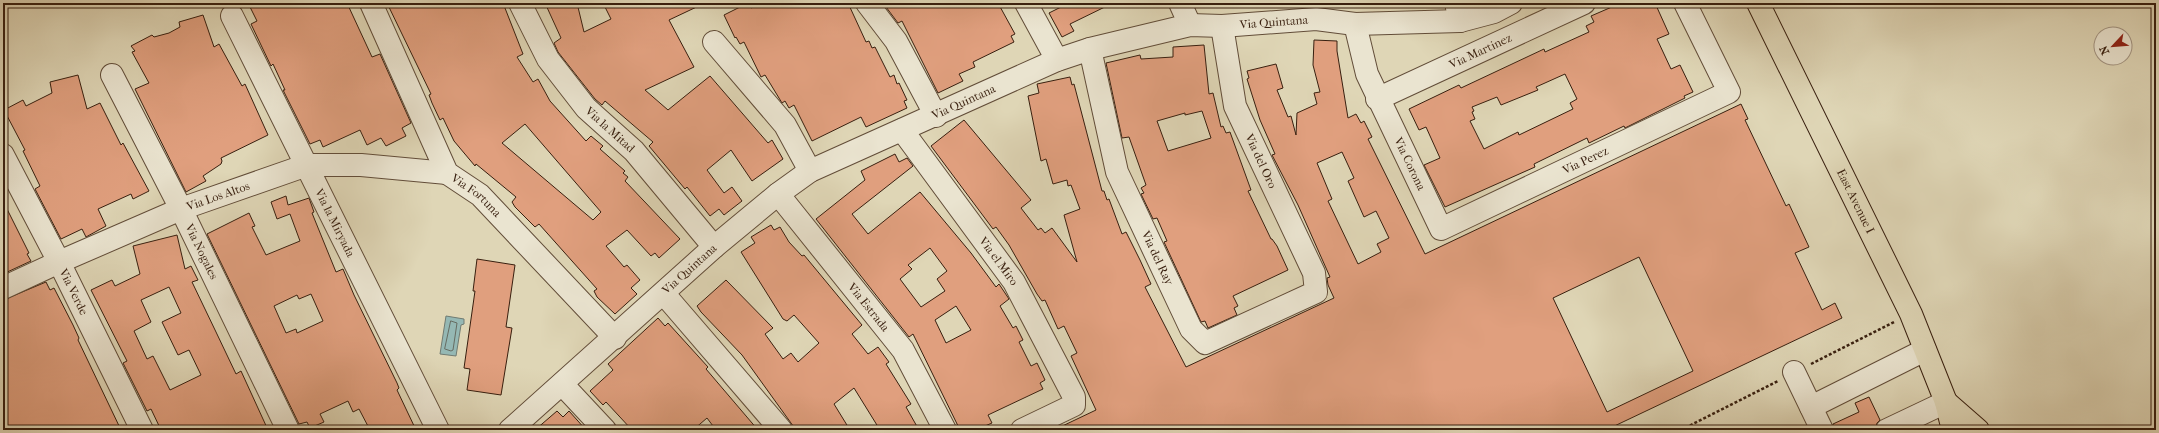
<svg xmlns="http://www.w3.org/2000/svg" width="2159" height="433" font-family="'IM FELL French Canon',serif">
	<style>
		.water { fill: #95b8b4; stroke: #707b72 }
		.lines { fill: none; stroke-linecap: round; stroke-linejoin: round }
		.shore { stroke: #666c62; stroke-width: 1 }
		.building { fill: #e09f7e; stroke: #381f0f; fill-rule: evenodd }
		.minor-casing { stroke: #624d39; stroke-width: 24 }
		.major-casing { stroke: #381f0f; stroke-width: 24 }
		.path { stroke: #381f0f; stroke-width: 2.5; stroke-dasharray: 3 2; stroke-linecap: butt }
		.minor { stroke: #eae4d0; stroke-width: 22 }
		.major { stroke: #dfd6b6; stroke-width: 22 }
		.labels { text-anchor: middle; dominant-baseline: central; stroke-width: 3.5; stroke-linejoin: round; paint-order: stroke }
		.street-label { font-size: 12px; fill: #381f0f; stroke: #eae4d0 }
	</style>
	<rect width="100%" height="100%" fill="#dfd6b6"/>
	<filter id="stains"><feTurbulence type="fractalNoise" baseFrequency=".005" numOctaves="4"/><feColorMatrix values="0 0 0 0 .2 0 0 0 0 .09 0 0 0 0 .02 0 0 0 .5 -.17"/></filter>
	<radialGradient id="worn" r=".72"><stop offset=".6" stop-color="#630" stop-opacity="0"/><stop offset="1" stop-color="#630" stop-opacity=".3"/></radialGradient>
	<polygon class="water" points="446,316 464,319 464,324 461,325 456,356 440,354"/>
	<g class="lines">
		<polygon class="shore" points="451,321 457,323 453,350 451,351 445,349"/>
	</g>
	<g class="building">
		<polygon points="258,3 347,3 372,57 380,54 411,123 402,128 406,136 386,146 381,138 367,145 360,130 323,147 320,140 310,144 283,90 285,90 273,64 271,66 251,24 257,21 250,7"/>
		<path d="M 387,3 L 503,3 L 523,54 L 517,57 L 533,82 L 538,79 L 550,101 L 586,141 L 591,136 L 603,146 L 600,149 L 625,171 L 623,173 L 628,177 L 625,181 L 680,239 L 659,258 L 655,253 L 651,256 L 627,230 L 606,246 L 624,267 L 627,265 L 640,280 L 631,288 L 637,294 L 615,314 L 597,297 L 594,291 L 597,289 L 539,224 L 535,227 L 515,207 L 512,202 L 516,197 L 476,164 L 475,166 L 454,141 L 443,118 L 440,120 L 432,103 L 429,95 L 431,94 ZM 525,124 L 601,212 L 593,220 L 502,143 Z"/>
		<polygon points="545,3 577,3 584,32 611,19 603,3 705,3 669,20 694,67 645,90 668,110 710,76 768,143 772,140 783,159 752,181 731,150 707,170 724,193 732,187 742,201 724,215 719,209 710,216 687,187 685,189 649,146 653,142 605,101 602,105 595,99 558,52 554,43 561,38"/>
		<polygon points="748,3 751,8 761,3 762,6 769,3 848,3 866,42 869,41 872,48 875,47 890,77 894,75 897,84 899,83 907,100 904,101 907,108 866,127 861,117 812,141 794,105 789,108 785,101 782,103 765,75 761,77 744,42 740,44 736,37 735,38 724,15"/>
		<polygon points="883,3 998,3 1015,34 1011,36 1014,42 973,62 975,67 959,74 963,81 938,93 902,21 898,23"/>
		<polygon points="1059,3 1113,3 1070,24 1074,31 1062,37 1049,13 1061,7"/>
		<path d="M 1621,3 L 1655,3 L 1669,34 L 1657,39 L 1671,69 L 1680,65 L 1693,92 L 1684,96 L 1685,98 L 1625,128 L 1624,126 L 1589,143 L 1587,138 L 1534,164 L 1535,167 L 1445,207 L 1424,165 L 1440,158 L 1426,127 L 1419,130 L 1409,109 L 1459,85 L 1461,88 L 1544,49 L 1545,52 L 1589,32 L 1586,26 L 1594,22 L 1591,16 ZM 1565,74 L 1577,99 L 1570,103 L 1573,109 L 1519,135 L 1518,132 L 1484,149 L 1470,121 L 1475,119 L 1472,112 L 1474,111 L 1472,107 L 1497,97 L 1501,105 L 1538,90 L 1536,87 Z"/>
		<polygon points="203,15 214,47 219,44 242,86 245,84 268,135 221,158 222,161 221,164 203,176 206,181 186,192 135,89 149,83 132,52 135,51 131,46 152,35 154,37 169,33 180,27 179,22"/>
		<path d="M 1314,40 L 1337,41 L 1337,51 L 1348,118 L 1356,114 L 1361,123 L 1364,121 L 1372,137 L 1368,139 L 1425,254 L 1741,104 L 1748,119 L 1745,120 L 1786,206 L 1789,204 L 1809,247 L 1795,253 L 1822,310 L 1835,303 L 1842,318 L 1606,430 L 1054,430 L 1096,410 L 1071,356 L 1077,353 L 1064,326 L 1058,329 L 1045,300 L 1042,301 L 1037,294 L 1009,245 L 996,227 L 993,229 L 931,146 L 964,120 L 1031,200 L 1021,208 L 1038,230 L 1041,228 L 1045,233 L 1052,228 L 1077,262 L 1064,215 L 1080,209 L 1071,185 L 1068,186 L 1067,180 L 1053,184 L 1046,159 L 1041,161 L 1028,96 L 1039,93 L 1037,84 L 1070,77 L 1072,85 L 1074,84 L 1102,191 L 1104,191 L 1107,200 L 1109,199 L 1122,234 L 1126,232 L 1140,260 L 1151,284 L 1145,287 L 1186,367 L 1334,298 L 1328,285 L 1327,278 L 1330,277 L 1298,205 L 1272,155 L 1275,154 L 1260,120 L 1247,79 L 1249,78 L 1247,71 L 1276,64 L 1283,88 L 1277,90 L 1288,117 L 1291,116 L 1296,135 L 1297,113 L 1317,104 L 1314,93 L 1320,92 L 1313,65 ZM 1342,152 L 1354,178 L 1348,181 L 1364,217 L 1376,211 L 1389,238 L 1377,244 L 1381,252 L 1358,264 L 1328,201 L 1332,199 L 1317,163 ZM 1639,257 L 1693,371 L 1607,412 L 1553,298 Z"/>
		<path d="M 1204,45 L 1209,94 L 1213,93 L 1221,127 L 1223,126 L 1226,133 L 1230,132 L 1251,190 L 1248,191 L 1271,239 L 1272,239 L 1277,246 L 1288,270 L 1233,296 L 1238,306 L 1234,308 L 1237,315 L 1208,328 L 1205,321 L 1201,322 L 1164,242 L 1167,241 L 1157,218 L 1153,219 L 1141,194 L 1144,193 L 1141,188 L 1146,185 L 1129,137 L 1122,138 L 1106,63 L 1140,55 L 1141,59 L 1173,57 L 1173,47 ZM 1202,111 L 1211,138 L 1168,151 L 1157,121 L 1185,113 L 1185,115 Z"/>
		<polygon points="78,75 87,109 100,103 121,145 123,143 149,191 133,199 131,194 98,209 106,226 86,237 82,229 61,239 35,189 40,186 23,151 25,150 4,110 23,100 26,106 52,93 50,82"/>
		<path d="M 895,154 L 899,162 L 907,158 L 913,166 L 852,214 L 868,234 L 920,192 L 971,253 L 996,287 L 999,284 L 1009,299 L 1000,306 L 1013,328 L 1016,326 L 1023,340 L 1019,342 L 1031,366 L 1037,363 L 1045,380 L 1040,383 L 1043,389 L 988,415 L 992,423 L 985,426 L 987,430 L 960,430 L 913,334 L 909,337 L 816,219 L 865,180 L 861,171 ZM 930,248 L 947,271 L 937,279 L 945,291 L 921,307 L 900,279 L 912,269 L 908,265 ZM 956,306 L 971,330 L 946,343 L 935,320 Z"/>
		<path d="M 286,196 L 288,205 L 309,198 L 314,212 L 312,213 L 336,272 L 343,269 L 354,295 L 397,383 L 399,388 L 397,390 L 416,430 L 370,430 L 359,409 L 353,412 L 348,401 L 320,414 L 324,422 L 310,428 L 307,422 L 299,424 L 207,234 L 249,213 L 255,226 L 252,227 L 266,255 L 300,241 L 290,214 L 277,219 L 271,202 ZM 311,294 L 323,321 L 297,333 L 296,329 L 286,333 L 274,306 L 297,295 L 299,299 Z"/>
		<polygon points="3,201 29,253 27,254 31,261 3,274"/>
		<polygon points="771,225 774,230 780,227 789,242 802,256 804,255 862,325 852,334 868,354 878,347 889,362 886,364 911,404 906,407 919,430 880,430 854,388 834,404 850,430 796,430 742,355 701,312 697,306 726,280 773,328 765,334 783,359 791,353 798,362 819,343 794,315 787,321 783,319 741,252 755,243 751,237"/>
		<path d="M 177,235 L 185,269 L 191,266 L 198,280 L 192,282 L 216,332 L 236,374 L 241,371 L 268,430 L 161,430 L 151,409 L 147,411 L 123,363 L 127,361 L 91,290 L 112,280 L 115,286 L 140,274 L 133,246 ZM 169,287 L 181,313 L 162,322 L 178,355 L 189,350 L 201,375 L 170,390 L 153,356 L 147,359 L 134,331 L 151,322 L 141,300 Z"/>
		<polygon points="477,259 515,265 506,327 512,328 501,395 467,390 470,369 464,368 475,291 473,291"/>
		<polygon points="46,282 50,290 54,288 73,325 79,338 78,340 121,430 3,430 3,300"/>
		<polygon points="658,318 665,326 668,323 708,367 706,369 758,430 716,430 707,418 693,430 632,430 606,402 603,405 590,391 613,370 608,364"/>
		<polygon points="1869,397 1880,420 1877,423 1875,430 1834,430 1833,424 1859,412 1855,403"/>
		<polygon points="557,411 563,417 569,411 586,430 535,430"/>
	</g>
	<g class="lines">
		<g class="minor-casing">
			<g id="minor">
				<path id="s1" d="M 371,3 L 447,173 L 480,195 L 615,338"/>
				<path id="s2" d="M 520,3 L 548,59 L 586,108 L 634,151 L 714,247"/>
				<polyline points="867,3 896,41 936,116"/>
				<polyline points="1026,3 1057,60"/>
				<polyline points="1180,3 1190,25"/>
				<polyline points="1456,3 1460,21"/>
				<path id="s3" d="M 232,16 L 438,430"/>
				<path id="s4" d="M 1355,24 L 1367,74 L 1441,229 L 1729,92 L 1685,3"/>
				<polyline points="714,42 785,125 810,171"/>
				<path id="s5" d="M 1090,49 L 1117,172 L 1191,329 L 1205,343 L 1316,292 L 1314,273 L 1235,106 L 1222,26"/>
				<path id="s6" d="M 112,75 L 181,209 L 288,430"/>
				<path id="s7" d="M 1377,99 L 1584,3"/>
				<path id="s8" d="M 902,130 L 1014,282 L 1074,397 L 1074,405 L 1022,430"/>
				<path id="s9" d="M 3,155 L 59,262 L 142,430"/>
				<path id="s10" d="M 778,194 L 903,350 L 945,430"/>
				<path id="s11" d="M 3,288 L 59,262 L 181,209 L 307,165 L 361,165 L 447,173"/>
				<polyline points="664,294 781,430"/>
				<polyline points="1794,372 1822,430"/>
				<polyline points="562,384 605,430"/>
				<polyline points="1811,407 1925,350"/>
				<path id="s12" d="M 510,430 L 714,247 L 778,194 L 810,171 L 1057,60 L 1090,49 L 1190,25 L 1222,26 L 1316,19 L 1355,24 L 1460,21 L 1494,12 L 1511,3"/>
				<polyline points="1887,430 1946,402"/>
			</g>
		</g>
		<g class="major-casing">
			<g id="major">
				<path id="s13" d="M 1758,3 L 1911,314 L 1946,402 L 1953,430"/>
				<polyline points="1946,402 1978,430"/>
			</g>
		</g>
		<g class="path">
			<polyline points="1811,364 1894,322"/>
			<polyline points="1681,430 1778,381"/>
		</g>
		<use href="#minor" class="minor"/>
		<use href="#major" class="major"/>
	</g>
	<g class="labels">
		<g class="street-label">
			<text stroke="none"><textPath href="#s12" startOffset="889">Via Quintana</textPath></text>
			<text stroke="none"><textPath href="#s7" startOffset="114">Via Martinez</textPath></text>
			<text stroke="none"><textPath href="#s12" startOffset="565">Via Quintana</textPath></text>
			<text stroke="none"><textPath href="#s2" startOffset="157">Via la Mitad</textPath></text>
			<text stroke="none"><textPath href="#s4" startOffset="383">Via Perez</textPath></text>
			<text transform="translate(1261 161) rotate(65)">Via del Oro</text>
			<text stroke="none"><textPath href="#s4" startOffset="151">Via Corona</textPath></text>
			<text stroke="none"><textPath href="#s11" startOffset="234">Via Los Altos</textPath></text>
			<text stroke="none"><textPath href="#s1" startOffset="223">Via Fortuna</textPath></text>
			<text stroke="none"><textPath href="#s13" startOffset="221">East Avenue I</textPath></text>
			<text stroke="none"><textPath href="#s3" startOffset="231">Via la Miryada</textPath></text>
			<text stroke="none"><textPath href="#s6" startOffset="198">Via Nogales</textPath></text>
			<text stroke="none"><textPath href="#s5" startOffset="221">Via del Ray</textPath></text>
			<text stroke="none"><textPath href="#s8" startOffset="163">Via el Miro</textPath></text>
			<text stroke="none"><textPath href="#s12" startOffset="241">Via Quintana</textPath></text>
			<text stroke="none"><textPath href="#s9" startOffset="154">Via Verde</textPath></text>
			<text stroke="none"><textPath href="#s10" startOffset="145">Via Estrada</textPath></text>
		</g>
	</g>
	<rect width="2159" height="433" fill="none" stroke="#dfd6b6" stroke-width="16"/>
	<rect x="4" y="4" width="2151" height="425" fill="none" stroke="#381f0f" stroke-width="2"/>
	<rect x="8" y="8" width="2143" height="417" fill="none" stroke="#381f0f"/>
	<g transform="translate(2113 46) rotate(244)"><circle r="19" fill="#eae4d0" stroke="#a39583"/>
	<path d="M0-3L7 15L0 10L-7 15Z" fill="#8f2418"/>
	<text y="-6" font-size="11" font-weight="bold" text-anchor="middle" fill="#381f0f">N</text>
	</g>
	<rect width="100%" height="100%" filter="url(#stains)"/>
	<rect width="100%" height="100%" fill="url(#worn)"/>
</svg>
